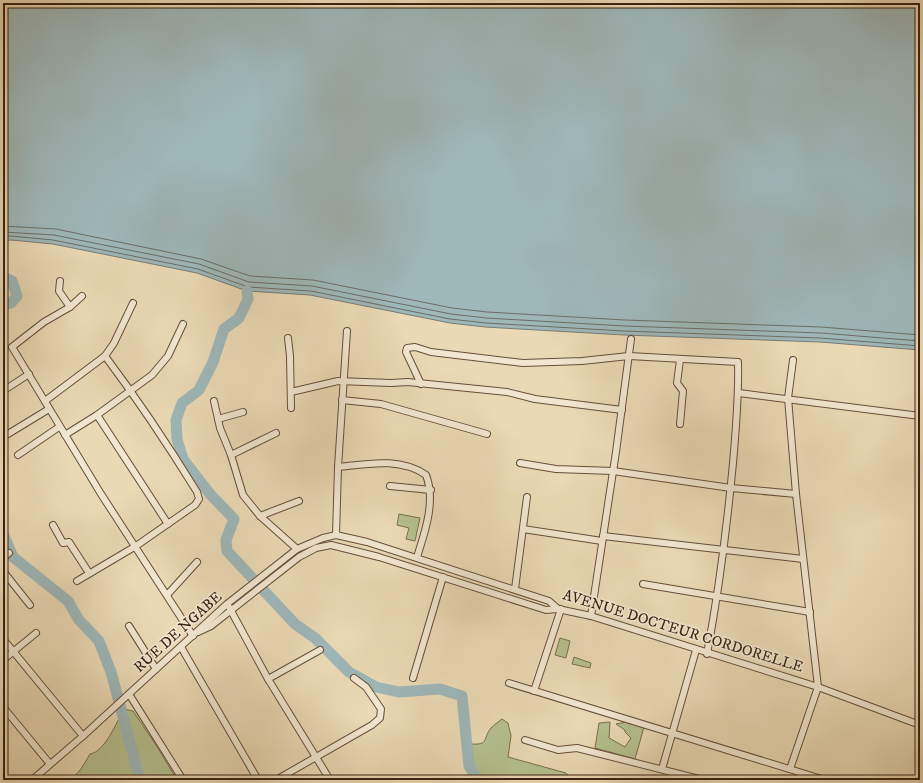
<svg xmlns="http://www.w3.org/2000/svg" width="923" height="783" font-family="'IM FELL DW Pica',serif">
	<style>
		.green { fill: #b5c08f; stroke: #787050 }
		.water { fill: #9eb7b9; stroke: #767b76 }
		.lines { fill: none; stroke-linecap: round; stroke-linejoin: round }
		.shore { stroke: #6c6c65; stroke-width: 1 }
		.river { stroke: #9eb7b9; stroke-width: 11 }
		.minor-casing { stroke: #664f3a; stroke-width: 8 }
		.minor { stroke: #f1e6cf; stroke-width: 6 }
		.labels { text-anchor: middle; dominant-baseline: central; stroke-width: 3.5; stroke-linejoin: round; paint-order: stroke }
		.street-label { font-size: 15px; fill: #3a2111; stroke: #f1e6cf }
	</style>
	<rect width="100%" height="100%" fill="#ead9b5"/>
	<filter id="stains"><feTurbulence type="fractalNoise" baseFrequency=".005" numOctaves="4"/><feColorMatrix values="0 0 0 0 .2 0 0 0 0 .09 0 0 0 0 .02 0 0 0 .5 -.17"/></filter>
	<radialGradient id="worn" r=".72"><stop offset=".6" stop-color="#630" stop-opacity="0"/><stop offset="1" stop-color="#630" stop-opacity=".3"/></radialGradient>
	<g class="green">
		<polygon points="399,514 420,518 415,541 406,539 409,528 397,525"/>
		<polygon points="560,638 570,641 566,658 555,655"/>
		<polygon points="574,657 591,663 590,668 572,664"/>
		<path d="M 124,709 L 133,711 L 158,748 L 177,780 L 71,780 L 81,769 L 90,754 C 105,752 117,721 124,709 Z"/>
		<path d="M 502,719 L 508,723 L 511,736 L 508,757 L 566,773 L 573,780 L 486,780 C 474,772 468,758 471,744 C 490,745 482,739 491,728 C 494,725 498,722 502,719 Z"/>
		<polygon points="610,722 609,738 625,747 631,738 625,732 625,730 616,724 626,722 644,727 635,759 595,748 599,723"/>
	</g>
	<polygon class="water" points="3,3 920,3 920,350 820,342 624,335 485,327 450,323 310,295 247,291 197,273 53,244 11,240 3,241"/>
	<g class="lines">
		<g class="shore">
			<polyline points="3,226 56,229 201,259 250,276 313,280 452,308 487,312 625,320 821,327 920,335"/>
			<polyline points="3,232 54,235 199,264 249,282 312,286 451,314 486,318 625,326 821,333 920,341"/>
			<polyline points="3,237 11,236 53,240 198,269 248,287 311,291 450,319 486,323 624,331 820,338 920,346"/>
		</g>
		<g class="river">
			<polyline points="3,277 12,281 17,296 11,303 3,305"/>
			<polyline points="247,291 248,299 239,318 224,329 213,362 199,390 182,403 176,420 177,439 183,459 210,494 234,519 226,540 227,551 295,624 315,638 349,672 376,687 399,692 440,689 462,696 469,766 475,776 481,780"/>
			<polyline points="3,534 13,557 68,601 79,620 99,641 111,672 140,780"/>
		</g>
		<g class="minor-casing">
			<g id="minor">
				<polyline points="60,281 59,291 70,307"/>
				<polyline points="82,296 70,307 44,322 12,347 101,494 193,636"/>
				<polyline points="288,338 290,356 291,408"/>
				<path d="M 421,384 L 406,352 L 407,348 L 415,347 L 431,352 L 523,363 L 582,361 L 629,356 L 738,362 C 739,396 736,429 733,463 C 727,527 719,590 707,654"/>
				<polyline points="3,391 29,374"/>
				<polyline points="291,392 338,381 391,383 408,382 507,392 535,399 622,410"/>
				<polyline points="739,393 920,416"/>
				<polyline points="342,400 381,404 487,434"/>
				<polyline points="45,401 105,356 114,343 133,303"/>
				<polyline points="214,401 220,428 231,455 243,495 260,516 297,549"/>
				<polyline points="97,415 168,524"/>
				<polyline points="218,419 243,412"/>
				<polyline points="680,424 683,391 677,383 680,360"/>
				<polyline points="8,434 49,409"/>
				<polyline points="65,435 97,415 152,375 168,356 183,324"/>
				<polyline points="18,455 59,427"/>
				<polyline points="231,455 276,433"/>
				<polyline points="520,463 556,469 613,471 731,488 796,494"/>
				<path d="M 338,467 C 367,464 400,457 426,475 C 436,501 425,532 417,557"/>
				<polyline points="390,486 431,490"/>
				<polyline points="260,516 299,501"/>
				<polyline points="53,525 63,543 69,542 89,573"/>
				<polyline points="523,529 602,541"/>
				<polyline points="336,535 338,467 347,331"/>
				<polyline points="603,536 803,559"/>
				<polyline points="3,558 9,553"/>
				<polyline points="3,571 30,605"/>
				<path d="M 77,581 L 136,546 L 195,505 L 199,499 L 197,492 C 168,445 138,400 105,356"/>
				<polyline points="643,584 810,612"/>
				<polyline points="515,589 527,497"/>
				<polyline points="167,595 197,562"/>
				<polyline points="229,607 268,679 330,780"/>
				<polyline points="591,616 616,452 631,339"/>
				<polyline points="129,626 156,669"/>
				<polyline points="198,632 211,626 299,557 316,548 331,545 379,557 546,610 558,609"/>
				<polyline points="3,639 83,736"/>
				<polyline points="181,647 258,780"/>
				<polyline points="3,660 36,633"/>
				<polyline points="413,678 443,577"/>
				<polyline points="268,679 320,650"/>
				<polyline points="509,683 825,780"/>
				<polyline points="534,691 561,609"/>
				<polyline points="129,694 183,780"/>
				<polyline points="3,707 50,764"/>
				<polyline points="525,740 558,750 577,748 703,780"/>
				<polyline points="662,769 696,650"/>
				<polyline points="790,769 818,687 796,494 788,398 793,360"/>
				<polyline points="32,780 83,736 227,604 297,549 323,538 336,535 367,542 549,601 558,609 591,616 818,687 920,725"/>
				<polyline points="276,780 372,725 380,718 381,709 366,687 354,678"/>
			</g>
		</g>
		<use href="#minor" class="minor"/>
	</g>
	<g class="labels">
		<g class="street-label">
			<text transform="translate(683 631) rotate(17)">AVENUE DOCTEUR CORDORELLE</text>
			<text transform="translate(178 632) rotate(-42)">RUE DE NGABE</text>
		</g>
	</g>
	<rect width="923" height="783" fill="none" stroke="#ead9b5" stroke-width="16"/>
	<rect x="4" y="4" width="915" height="775" fill="none" stroke="#3a2111" stroke-width="2"/>
	<rect x="8" y="8" width="907" height="767" fill="none" stroke="#3a2111"/>
	<rect width="100%" height="100%" filter="url(#stains)"/>
	<rect width="100%" height="100%" fill="url(#worn)"/>
</svg>
